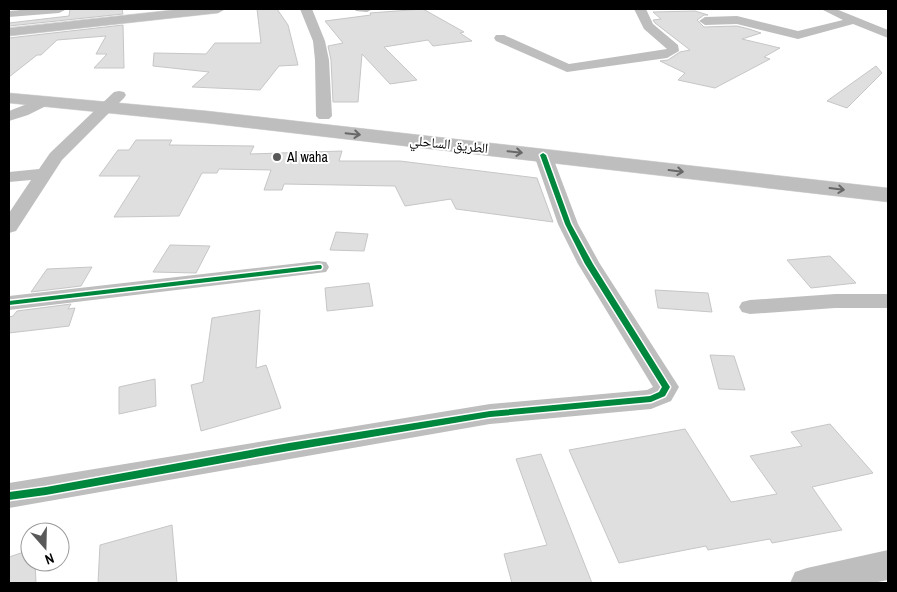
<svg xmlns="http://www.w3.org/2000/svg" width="897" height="592" font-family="'Archivo Narrow','Noto Naskh Arabic',sans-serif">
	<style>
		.building { fill: #dfdfdf; stroke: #c6c6c6 }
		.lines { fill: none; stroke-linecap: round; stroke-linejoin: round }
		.primary-casing { stroke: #dbdbdb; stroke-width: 1 }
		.trunk-casing { stroke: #dbdbdb; stroke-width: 1 }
		.minor { fill: #bebebe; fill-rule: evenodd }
		.primary { fill: #bebebe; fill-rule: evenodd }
		.trunk { fill: #bebebe; fill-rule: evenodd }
		.cycleway-casing { stroke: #fff; stroke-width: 3 }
		.cycleway { fill: #00873e; fill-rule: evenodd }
		.oneway { stroke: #686868 }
		.poi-dot { fill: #595959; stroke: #fff; stroke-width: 2 }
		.labels { text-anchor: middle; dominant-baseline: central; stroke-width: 4; stroke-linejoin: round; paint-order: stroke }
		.far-street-label { font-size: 14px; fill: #000; stroke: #fff }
		.far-poi-label { font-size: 14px; fill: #000; stroke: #fff; text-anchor: start }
	</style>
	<rect width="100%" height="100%" fill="#fff"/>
	<g class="building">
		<polygon points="70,9 122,9 123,14 9,26 9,23 69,16"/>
		<polygon points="257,9 277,9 288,25 298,65 279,66 260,90 192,87 209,72 153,66 154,53 206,54 215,43 261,43"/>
		<polygon points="423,9 464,32 460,33 472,41 433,46 428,40 384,47 417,80 390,84 362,54 358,102 333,102 331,60 328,46 343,43 325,21 371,15 370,13"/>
		<polygon points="695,11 708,15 704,15 697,20 704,27 737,26 749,29 761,33 742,39 780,48 764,57 770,59 715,88 678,80 685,73 660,61 668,60 680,52 690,50 655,23 653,20 661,19 653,12"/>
		<polygon points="123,25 124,68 94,68 107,54 96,54 106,36 57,40 41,55 37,55 9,77 9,38"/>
		<polygon points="876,66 882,73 847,108 827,101"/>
		<polygon points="136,140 172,140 169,145 254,146 250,154 342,151 339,161 400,161 537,178 553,222 456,209 451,199 405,206 395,186 284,184 282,190 264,190 271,170 219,169 217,173 202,173 179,216 114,217 140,176 99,176 118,150 129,150"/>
		<polygon points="336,232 368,234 364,251 330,250"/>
		<polygon points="170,245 210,246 196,273 153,272"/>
		<polygon points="830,256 856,283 811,288 787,260"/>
		<polygon points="92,267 81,286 31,292 47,269"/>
		<polygon points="369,283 373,306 327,311 325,288"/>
		<polygon points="655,290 708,293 712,312 658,308"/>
		<polygon points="71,304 68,309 75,308 69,326 9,333 9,317 13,316 17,311"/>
		<polygon points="260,310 256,368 266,365 281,408 201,431 191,385 203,382 212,318"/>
		<polygon points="710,355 734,356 745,390 719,389"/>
		<polygon points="155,379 156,406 119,414 119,387"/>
		<polygon points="830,424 873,473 812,487 842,530 772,543 770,539 708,550 706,546 619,563 569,450 685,429 731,502 777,494 750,456 802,446 791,432"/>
		<polygon points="541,454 592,583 512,583 504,554 547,545 516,459"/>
		<polygon points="172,525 177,583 98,583 100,545"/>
		<polygon points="30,550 30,562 35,562 36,583 9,583 9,557"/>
	</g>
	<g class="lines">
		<g class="primary-casing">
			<polygon id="primary" points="182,9 225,9 218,13 9,36 9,28"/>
		</g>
		<g class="trunk-casing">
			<polygon id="trunk" points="9,93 207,111 888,188 888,202 207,123 9,103"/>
		</g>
		<g class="minor">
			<polygon points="32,9 64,9 65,10 59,13 9,17 9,11"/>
			<polygon points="300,9 312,9 325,41 329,60 332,116 329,119 319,119 316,116 315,60 313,41"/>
			<polygon points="354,9 373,9 367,12 356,11"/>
			<polygon points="634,9 646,9 653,24 678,45 679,51 667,58 567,72 496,41 494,38 496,35 504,35 569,64 667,49 644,29"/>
			<polygon points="821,9 836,9 888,30 888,38 853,24 798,39 737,24 705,25 699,21 705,17 737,16 798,31 843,20"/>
			<polygon points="119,91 124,92 126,95 124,98 62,160 16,231 9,233 9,213 31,180 9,182 9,172 39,169 50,153 114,92"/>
			<polygon points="45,97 50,98 52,101 50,104 28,115 9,121 9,111"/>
			<polygon points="543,150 549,151 552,155 578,224 600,264 679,387 671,401 651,409 490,424 9,508 9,483 490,404 647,390 653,387 578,264 558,224 534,155 537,151"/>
			<polygon points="318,261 326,262 329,267 326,272 9,310 9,296"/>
			<polygon points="835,294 888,294 888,308 835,308 750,314 742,312 739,307 742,302 750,300"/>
			<polygon points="888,550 888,580 873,583 790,583 795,572 807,568"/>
		</g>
		<use href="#primary" class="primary"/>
		<use href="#trunk" class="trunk"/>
		<g class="cycleway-casing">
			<g id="cycleway">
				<polygon points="543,153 546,155 571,224 593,264 670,387 665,396 651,402 490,417 289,451 46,495 9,500 9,492 46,487 289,443 490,411 650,396 659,392 662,387 585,264 565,224 540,155"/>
				<polygon points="318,265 321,265 322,267 321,269 9,305 9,301"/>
			</g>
		</g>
		<use href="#cycleway" class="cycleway"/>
	</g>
	<defs><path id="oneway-shaft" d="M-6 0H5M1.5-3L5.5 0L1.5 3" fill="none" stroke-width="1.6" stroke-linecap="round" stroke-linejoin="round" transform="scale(1.25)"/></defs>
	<g class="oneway">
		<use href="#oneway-shaft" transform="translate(353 134) rotate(6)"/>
		<use href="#oneway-shaft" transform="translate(515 152) rotate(6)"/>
		<use href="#oneway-shaft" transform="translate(676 171) rotate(7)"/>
		<use href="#oneway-shaft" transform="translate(837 189) rotate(7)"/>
	</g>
	<circle class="poi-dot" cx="277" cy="157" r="5"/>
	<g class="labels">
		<g class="far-street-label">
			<text transform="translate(449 144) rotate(6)">الطريق الساحلي</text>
		</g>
		<g class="far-poi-label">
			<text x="287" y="157">Al waha</text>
		</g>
	</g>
	<rect width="897" height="592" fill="none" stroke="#000000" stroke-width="20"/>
	<g transform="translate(45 547) rotate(160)"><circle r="24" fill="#ffffff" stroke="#999999"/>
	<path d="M0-4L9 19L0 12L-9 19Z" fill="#595959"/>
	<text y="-8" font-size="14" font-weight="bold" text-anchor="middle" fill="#000000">N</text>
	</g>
</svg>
